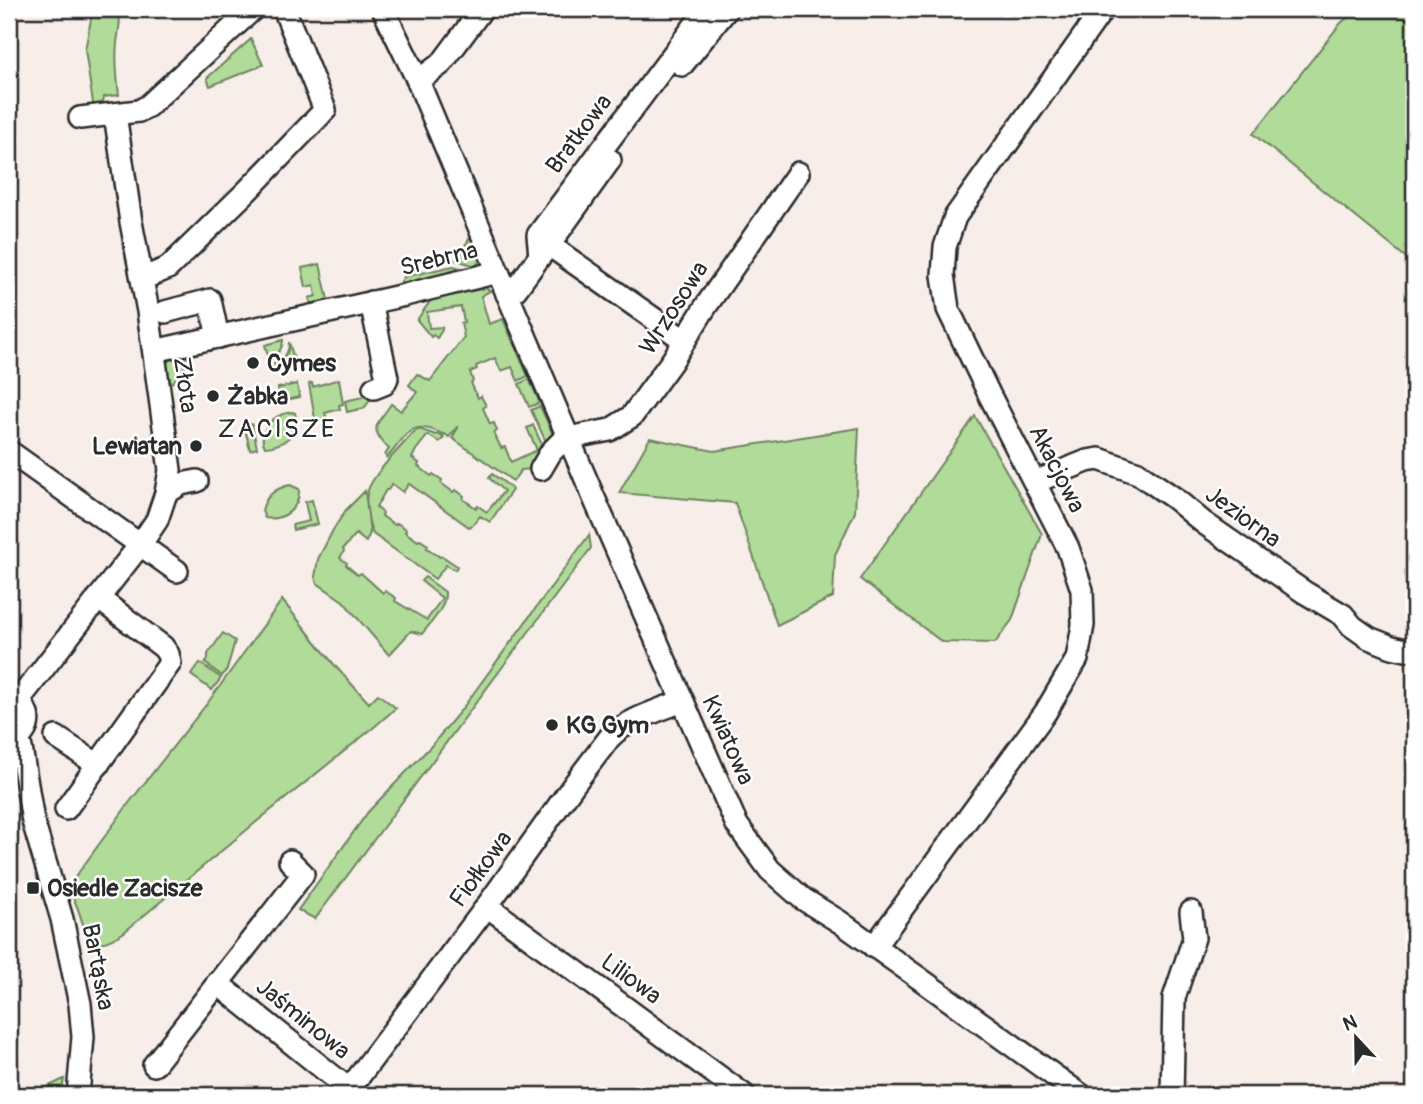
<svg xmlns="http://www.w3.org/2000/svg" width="1423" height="1104" font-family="Pangolin,sans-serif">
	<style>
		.green { fill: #b1db98; stroke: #6e8362; stroke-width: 2 }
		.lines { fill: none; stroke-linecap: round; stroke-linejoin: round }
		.minor-casing { stroke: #2b2b2b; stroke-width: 26 }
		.minor { stroke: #fff; stroke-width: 21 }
		.poi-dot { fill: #2b2b2b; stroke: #fff; stroke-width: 2.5 }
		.labels { text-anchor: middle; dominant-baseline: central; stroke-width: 5; stroke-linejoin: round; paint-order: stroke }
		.street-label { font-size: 24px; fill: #2b2b2b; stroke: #fff }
		.poi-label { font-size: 24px; font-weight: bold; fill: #2b2b2b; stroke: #fff; text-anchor: start }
		.neighbourhood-label { font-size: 26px; letter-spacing: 2px; fill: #2b2b2b; stroke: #fff }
	</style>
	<rect width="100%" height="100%" fill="#f7ede9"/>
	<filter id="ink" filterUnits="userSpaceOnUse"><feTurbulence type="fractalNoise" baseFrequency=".0143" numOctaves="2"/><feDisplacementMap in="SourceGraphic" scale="14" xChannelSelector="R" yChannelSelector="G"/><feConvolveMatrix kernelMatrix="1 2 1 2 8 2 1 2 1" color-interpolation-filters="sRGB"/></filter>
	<g filter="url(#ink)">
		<g class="green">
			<path d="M 93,9 L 99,9 L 98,19 L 100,9 L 118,9 C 122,21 118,31 117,43 C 115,61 117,78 119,95 L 104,97 L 102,107 L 94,110 L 85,50 Z"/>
			<polygon points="1358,9 1414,9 1414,264 1253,134 1341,23"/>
			<polygon points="251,39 263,65 210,86 207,78"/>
			<path d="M 471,236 C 475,245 484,258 476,266 L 456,260 Z"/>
			<polygon points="320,264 328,300 311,304 309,298 316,296 314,285 306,287 302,268"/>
			<polygon points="453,266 474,271 397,288 404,277"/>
			<path d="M 486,288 L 490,291 L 481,296 L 489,324 L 503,319 L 528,376 L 518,381 L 512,367 L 501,371 L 495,358 L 476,366 L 477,369 L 470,372 L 473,381 L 471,383 L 478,398 L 481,396 L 486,406 L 483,408 L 490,424 L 494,423 L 497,431 L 494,433 L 501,448 L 505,447 L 511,462 L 537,450 L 527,428 L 533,425 L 543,447 L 532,469 L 521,470 L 513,481 L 452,438 L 458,428 L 457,427 L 449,437 L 445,434 L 444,435 C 411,417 407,435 387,458 L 385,455 L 389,449 C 368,428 376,426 391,404 L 401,411 L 417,392 L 409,385 L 417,374 L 430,381 L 464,337 L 461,323 L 464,322 L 461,307 L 427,312 L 429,328 L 442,327 L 442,330 L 437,338 L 433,335 L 431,337 L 417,320 L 431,300 Z"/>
			<path d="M 283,340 C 283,348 277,356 269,360 L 265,345 Z"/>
			<path d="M 289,342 L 296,366 L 275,370 L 274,363 C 284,360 289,353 289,342 Z"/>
			<path d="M 187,353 L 188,358 L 183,360 L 185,367 L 173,382 L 167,383 C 164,361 165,359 187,353 Z"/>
			<polygon points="339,379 343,404 339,405 340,409 325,413 327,419 318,421 315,419 309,384 312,383 313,387"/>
			<polygon points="529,379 540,403 529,407 519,384"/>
			<polygon points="297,384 300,397 281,401 278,388"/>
			<polygon points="375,394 364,408 347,412 345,401"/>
			<polygon points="540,406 553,435 547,444 531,410"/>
			<path d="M 292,412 L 295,413 C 301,433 284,446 265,447 C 258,436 269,419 281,415 C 281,414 291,412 292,412 Z"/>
			<polygon points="975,416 1042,534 1012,620 995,643 942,642 860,579"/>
			<polygon points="252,424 257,448 250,450 244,425"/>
			<polygon points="859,428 855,512 835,555 833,597 777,625 735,503 619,493 650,438 714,451"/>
			<path d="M 419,429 L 436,435 L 438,434 L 444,438 L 439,442 L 428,435 L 416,450 L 412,458 L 419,463 L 418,466 L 431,476 L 433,474 L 442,480 L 441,483 L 453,492 L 456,490 L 464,496 L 463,499 L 476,508 L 478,506 L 487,512 L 504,491 L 489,478 L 492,474 L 509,486 L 512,490 L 490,522 L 480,516 L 473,525 L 469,527 L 409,484 L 403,492 L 392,484 L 388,490 L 386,490 L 376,507 L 383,513 L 382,516 L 395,525 L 397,523 L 406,529 L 405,532 L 418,541 L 420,540 L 428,545 L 427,548 L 440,557 L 442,556 L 457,566 L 455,570 L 446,565 L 435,579 L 373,534 C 368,523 364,501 368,490 C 374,473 400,448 413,433 Z"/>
			<path d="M 290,485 L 299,489 C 300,509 283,521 265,518 L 262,511 C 265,496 276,488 290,485 Z"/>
			<path d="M 365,491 L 370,533 L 366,542 L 356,534 L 343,549 L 344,551 L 340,558 L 347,563 L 346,565 L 358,575 L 361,573 L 383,593 L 385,591 L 396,598 L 395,601 L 427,620 L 442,598 L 421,581 L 425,577 L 445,592 C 446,608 431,622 422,634 L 411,631 L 389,655 L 343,601 L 317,583 L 315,577 L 318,559 L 333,530 L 346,510 Z"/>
			<polygon points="312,500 318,524 293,530 292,525 309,521 305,502"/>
			<polygon points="589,535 591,548 315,919 298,910 368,812 432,745 462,709"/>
			<path d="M 282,600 L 336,667 L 369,703 L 378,694 L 396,708 L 373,728 L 255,823 L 123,933 C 90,953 89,942 79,912 C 76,903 72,895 68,887 L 129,803 L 209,701 Z"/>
			<polygon points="223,633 235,641 227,669 222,676 205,663 208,659 208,654"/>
			<polygon points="200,663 221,678 212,690 191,675"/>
			<polygon points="64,1079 61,1095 30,1095"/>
		</g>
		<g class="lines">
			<g class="minor-casing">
				<g id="minor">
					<polyline points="682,65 727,9"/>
					<polyline points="418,81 442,63 482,9"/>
					<polyline points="80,118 139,111 148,106 253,9"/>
					<polyline points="549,245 684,340"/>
					<polyline points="540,256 549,245 610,160"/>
					<polyline points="498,272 594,498 737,825 770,870 803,899 840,922 923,981 1081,1095"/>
					<polyline points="142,279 168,268 247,191 325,110 284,9"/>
					<polyline points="507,294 516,289 540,256 538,235 707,9"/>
					<polyline points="371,302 387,378 384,384 374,388"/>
					<polyline points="165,312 210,300 218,337"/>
					<polyline points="154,351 405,295 498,272 418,81 383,9"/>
					<polyline points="10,452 177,571"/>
					<polyline points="541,469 551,452 560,443 568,438 610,430 632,416 672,361 706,306 798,173"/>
					<polyline points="1035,482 1087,461 1099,459 1138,473 1174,498 1204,523 1304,592 1343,615 1352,626 1369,638 1392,647 1406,650 1414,648"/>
					<polyline points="166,493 181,484 197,481"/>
					<path d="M 9,697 C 34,705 34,735 9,742"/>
					<polyline points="18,701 140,545 157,520 166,493 170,470 148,311 131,222 115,114"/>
					<polyline points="56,737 98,765"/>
					<polyline points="18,738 21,748 33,821 62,919 80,1004 83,1037 78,1095"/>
					<polyline points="66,809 170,663 168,654 163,647 98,598"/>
					<polyline points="487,906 744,1095"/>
					<polyline points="874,947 1045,713 1077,659 1083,625 1082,590 1068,548 990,396 948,309 943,275 945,247 955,217 1103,9"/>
					<polyline points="217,983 356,1095"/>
					<polyline points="154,1065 303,874 290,861"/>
					<path d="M 345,1095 L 487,906 L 575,783 L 610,737 C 628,719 658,711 682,701"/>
					<polyline points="1172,1095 1174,998 1194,938 1191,912"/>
				</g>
			</g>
			<use href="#minor" class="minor"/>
		</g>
	</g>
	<g class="poi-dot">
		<circle cx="253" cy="363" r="7"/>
		<circle cx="213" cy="396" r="7"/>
		<circle cx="196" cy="446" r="7"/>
		<circle cx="552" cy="725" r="7"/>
		<rect x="26" y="881" width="14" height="14" rx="3.5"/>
	</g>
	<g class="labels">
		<g class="street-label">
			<text transform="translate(579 134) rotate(-53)">Bratkowa</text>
			<text transform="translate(439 259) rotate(-14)">Srebrna</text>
			<text transform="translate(674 308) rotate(-57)">Wrzosowa</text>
			<text transform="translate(185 385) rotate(82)">Złota</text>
			<text transform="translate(1057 469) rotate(63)">Akacjowa</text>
			<text transform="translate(1243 517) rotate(36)">Jeziorna</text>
			<text transform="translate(728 740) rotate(66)">Kwiatowa</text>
			<text transform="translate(481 869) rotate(-54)">Fiołkowa</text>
			<text transform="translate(98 967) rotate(79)">Bartąska</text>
			<text transform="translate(631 979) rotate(36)">Liliowa</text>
			<text transform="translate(303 1019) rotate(39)">Jaśminowa</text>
		</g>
		<g class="poi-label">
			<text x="267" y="363">Cymes</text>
			<text x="227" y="396">Żabka</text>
			<text x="182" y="446" text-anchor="end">Lewiatan</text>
			<text x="566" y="725">KG Gym</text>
			<text x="47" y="888">Osiedle Zacisze</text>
		</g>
		<g class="neighbourhood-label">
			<text x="277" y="429">ZACISZE</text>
		</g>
	</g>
	<rect width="1423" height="1104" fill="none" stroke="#fff" stroke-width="35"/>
	<rect x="18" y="18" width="1388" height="1069" fill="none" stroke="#2b2b2b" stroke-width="2.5" filter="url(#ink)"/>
	<g transform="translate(1356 1038) rotate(338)" stroke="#ffffff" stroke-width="5" paint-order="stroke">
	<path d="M0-5L12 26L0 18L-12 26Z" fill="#2b2b2b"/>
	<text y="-10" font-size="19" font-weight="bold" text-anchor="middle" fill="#2b2b2b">N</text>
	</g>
</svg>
